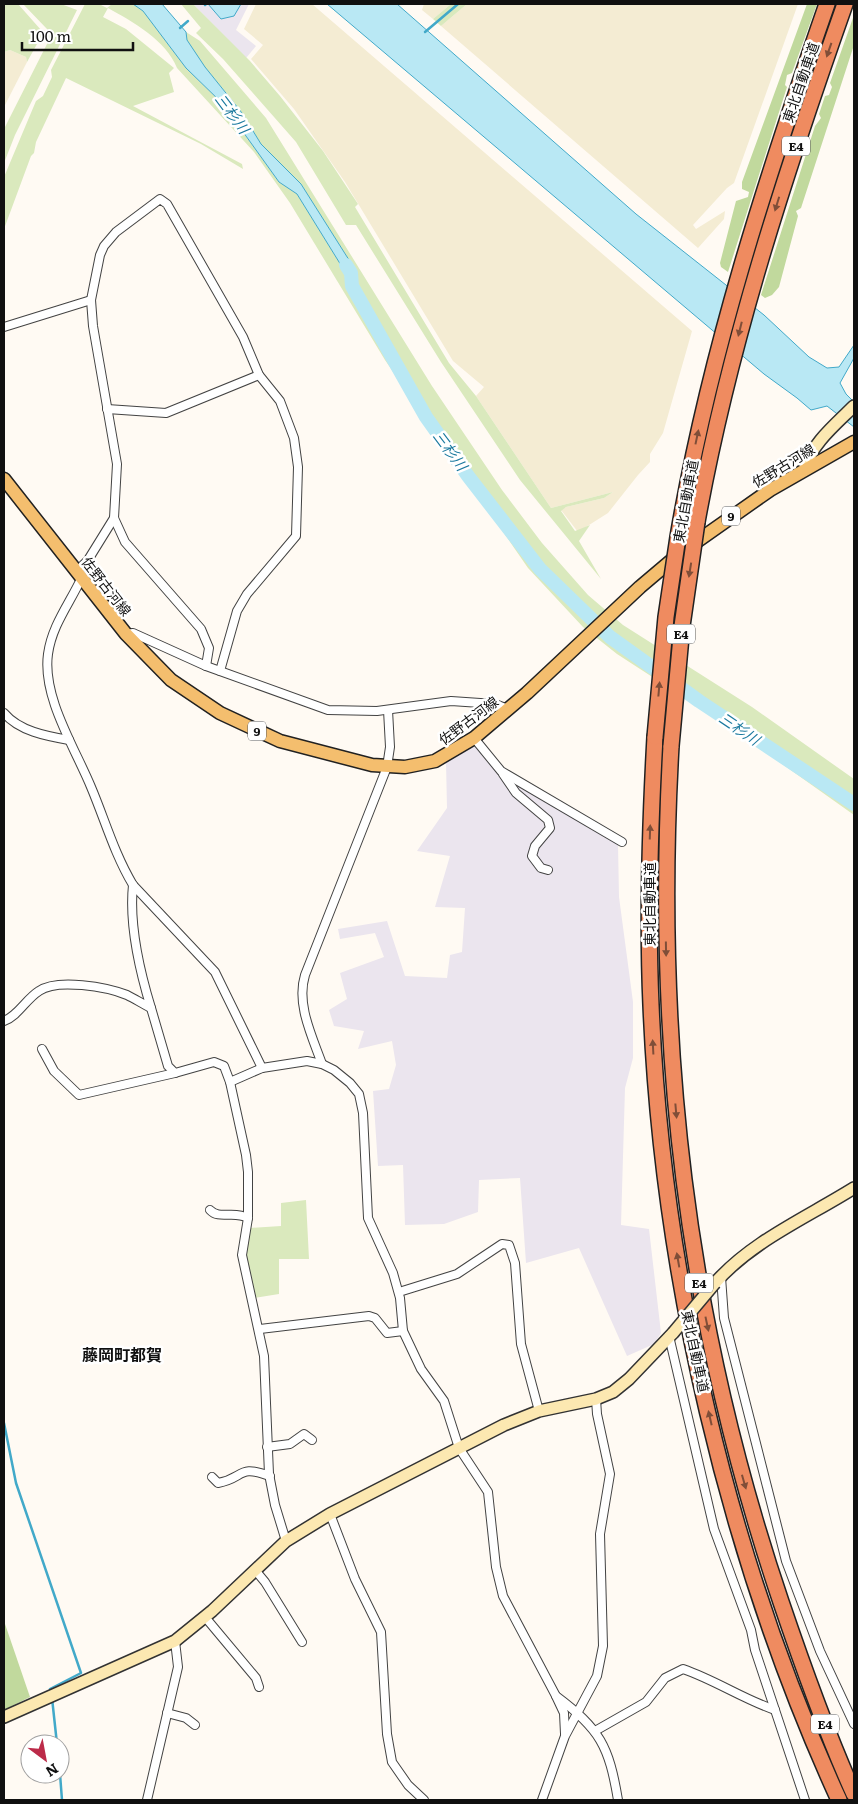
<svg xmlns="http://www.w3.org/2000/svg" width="858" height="1804" font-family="Literata,'Noto Sans JP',serif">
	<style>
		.industrial { fill: #ebe5ee }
		.farmland { fill: #f4ecd3 }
		.green { fill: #dae9bd }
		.forest { fill: #c1d99d }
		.water { fill: #b9e8f4; stroke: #42a9c9 }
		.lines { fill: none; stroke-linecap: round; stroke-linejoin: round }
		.stream { stroke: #42a9c9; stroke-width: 2.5 }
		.river { stroke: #b9e8f4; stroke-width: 14 }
		.street-casing { stroke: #434343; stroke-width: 10 }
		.secondary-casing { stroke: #323232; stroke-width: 14 }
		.primary-casing { stroke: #212121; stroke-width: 15 }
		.highway-casing { stroke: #212121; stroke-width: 18 }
		.street { stroke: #fff; stroke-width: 8 }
		.secondary { stroke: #fce8b1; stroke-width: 11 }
		.primary { stroke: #f4be6e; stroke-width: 12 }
		.highway { stroke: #ef8b60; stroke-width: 15 }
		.secondary-bridge-casing { stroke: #323232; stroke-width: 14; stroke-linecap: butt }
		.highway-bridge-casing { stroke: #212121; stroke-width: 18; stroke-linecap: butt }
		.secondary-bridge { stroke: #fce8b1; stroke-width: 11 }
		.highway-bridge { stroke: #ef8b60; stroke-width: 15 }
		.oneway { fill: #804e38 }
		.labels { text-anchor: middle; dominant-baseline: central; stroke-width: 5; stroke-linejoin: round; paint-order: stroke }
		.shield { fill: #fff; stroke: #585858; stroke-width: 1 }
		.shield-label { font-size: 12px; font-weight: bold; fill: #101010 }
		.street-label { font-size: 14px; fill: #101010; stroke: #fff }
		.water-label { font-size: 15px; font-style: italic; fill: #1c7a9f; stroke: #fff }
		.quarter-label { font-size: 16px; font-weight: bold; fill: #101010; stroke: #fff }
	</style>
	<rect width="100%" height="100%" fill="#fffaf3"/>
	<g class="industrial">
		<polygon points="193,4 249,4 236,30 256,46 246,58"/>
		<polygon points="470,747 476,747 499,774 618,844 619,897 633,1002 633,1058 625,1088 621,1225 649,1229 661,1333 654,1344 627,1356 579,1248 526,1263 520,1178 479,1180 478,1212 444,1224 405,1225 403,1165 378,1166 373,1091 389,1089 396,1065 392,1041 358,1049 364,1031 334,1026 329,1010 347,999 340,973 384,957 375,933 340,939 338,929 387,921 405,976 447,978 450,955 462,952 465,908 435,907 450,856 417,851 447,808 446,762"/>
	</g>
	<g class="farmland">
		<polygon points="256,4 312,4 692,331 663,433 650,454 650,462 638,475 608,513 578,532 561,510 566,507 604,498 613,492 551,508 476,396 484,387 453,361 345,182 294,109 251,59 263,45 244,29"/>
		<polygon points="424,4 451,4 433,19 422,10"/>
		<polygon points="467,4 798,4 734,183 727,188 693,225 696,229 725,211 724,219 698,248 441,26"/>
		<polygon points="10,50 26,57 27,62 4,107 4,52"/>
	</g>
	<g class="green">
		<polygon points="4,4 18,4 41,30 42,35 27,62 26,57 10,50 4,52"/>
		<polygon points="23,4 61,4 77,10 15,135 4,163 4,129 49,40 47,29"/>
		<path d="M 85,4 L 99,4 L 107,8 L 112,4 L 133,4 L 143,11 L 186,68 L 223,104 L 279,182 L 297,194 L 352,283 L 356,271 L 301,184 L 261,144 L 242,113 L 205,67 L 187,40 L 186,32 L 200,41 L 266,118 L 432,386 L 502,490 L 542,543 L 588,595 L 623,625 L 752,707 L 854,779 L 854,815 L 740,734 L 617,654 L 583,627 L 528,568 L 385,360 L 290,203 L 254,152 L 177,68 C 166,40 133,22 108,8 L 103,17 L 126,29 L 174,68 L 169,73 L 174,92 L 133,106 L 242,164 L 243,169 L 201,144 L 66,78 L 36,142 L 34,153 L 31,156 L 4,229 L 4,177 L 36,101 L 43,96 L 52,77 L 51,70 Z"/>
		<polygon points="181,4 193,4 250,61 280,96 323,151 358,204 355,207 449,363 476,396 551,508 613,492 604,498 566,507 561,511 575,531 590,525 579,541 601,579 520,480 441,362 356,225 346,225 296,142 223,59 196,33 201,28"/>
		<polygon points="451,4 467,4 441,26 433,19"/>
		<polygon points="306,1200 309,1259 279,1259 279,1294 254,1298 246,1257 250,1228 281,1226 281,1203"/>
	</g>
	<g class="forest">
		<polygon points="807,4 817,4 792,73 787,75 785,85 787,87 728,272 721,267 720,263 736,201 748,197 749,192 742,189 742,182"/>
		<polygon points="854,15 854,45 801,208 796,211 798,216 779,287 772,295 765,298 761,295 815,126 821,118 819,114 825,96 829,95 832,87 830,83"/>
		<polygon points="4,1621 30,1697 4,1710"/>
	</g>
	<g class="water">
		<polygon points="133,4 162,4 186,32 187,40 205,67 242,113 261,144 301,184 356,271 356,285 352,283 297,194 279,182 223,104 186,68 143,11"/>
		<polygon points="208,4 241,4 234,16 221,19"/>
		<polygon points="327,4 397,4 636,214 764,315 809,357 827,368 839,367 854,345 854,358 840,383 846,394 854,402 854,427 827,406 811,410 797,398 764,374"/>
	</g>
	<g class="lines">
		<g class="stream">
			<polyline points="205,5 206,4"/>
			<polyline points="180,28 188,21"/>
			<polyline points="425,32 458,4"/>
			<polyline points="4,1423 16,1483 81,1673 50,1689 51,1693"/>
			<polyline points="52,1698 57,1744"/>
			<polyline points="60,1774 62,1800"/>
		</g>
		<polyline class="river" points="346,265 351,273 352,286 426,417 468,476 540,569 610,637 699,701 854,804"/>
		<g class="street-casing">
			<g id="street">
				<polyline points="4,327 91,300"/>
				<polyline points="107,409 166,413 259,375"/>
				<polyline points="77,571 88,560 114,518"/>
				<path d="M 82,577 C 70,603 52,625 48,654 C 42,697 75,748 91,787 C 105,820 114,853 133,885 L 215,972 L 262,1068"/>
				<polyline points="126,634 133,633 206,666 328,710 377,711 451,701 495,704 508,709"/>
				<polyline points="206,666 209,648 201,629 125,542 114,518 117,464 93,326 91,300 100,255 104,246 116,232 160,199 167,204 243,337 259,375 280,401 294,438 298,467 296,536 247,594 237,611 220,671"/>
				<path d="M 4,713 C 19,731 46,736 69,740"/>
				<polyline points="474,738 501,771 622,842"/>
				<polyline points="503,774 516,793 548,820 550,828 535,846 532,856 541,868 548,870"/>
				<polyline points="151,1008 168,1066 175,1073 214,1062 224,1066 230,1082 246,1155 248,1172 248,1218 242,1255 264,1356 269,1474 275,1505 286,1541"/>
				<path d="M 4,1021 C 18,1016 26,999 39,991 C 57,978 107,987 127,995 C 135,999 143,1004 151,1008 C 140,972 129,923 133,885"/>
				<polyline points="42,1049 54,1071 79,1095 175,1073"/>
				<path d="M 322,1064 C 312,1036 296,1004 305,975 L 387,767 L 390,747 L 388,710"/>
				<polyline points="230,1082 262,1068 307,1061 322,1064 334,1070 350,1083 359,1094 363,1113 368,1218 393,1273 400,1298 403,1331 421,1369 444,1401 459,1448 488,1492 496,1567 503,1596 556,1696"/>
				<path d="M 210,1210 C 219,1220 234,1210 248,1218"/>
				<polyline points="721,1277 724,1318 786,1561 820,1651 854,1724"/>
				<polyline points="399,1292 457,1274 502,1244 509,1245 515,1263 521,1344 539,1411"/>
				<polyline points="260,1329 369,1316 375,1318 387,1333 403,1331"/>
				<polyline points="669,1336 714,1529 751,1630 755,1650 805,1800"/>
				<polyline points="267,1447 290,1444 304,1434 312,1440"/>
				<path d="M 212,1477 L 218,1483 C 245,1478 237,1464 270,1476"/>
				<polyline points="330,1514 355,1579 381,1632 387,1734 392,1762 408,1785 424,1800"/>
				<polyline points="255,1570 265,1582 302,1642"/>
				<polyline points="205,1617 256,1678 259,1687"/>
				<polyline points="167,1713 186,1718 195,1725"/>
				<path d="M 595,1731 L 646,1702 L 665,1678 L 683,1669 C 715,1680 743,1699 775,1710"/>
				<path d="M 565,1734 L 564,1713 L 556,1696 C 600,1729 609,1746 618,1800"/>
				<polyline points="147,1800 178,1667 175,1641"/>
				<polyline points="542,1800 565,1736 597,1676 603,1646 600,1534 610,1474 597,1414 596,1399"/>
			</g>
		</g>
		<g class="secondary-casing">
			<g id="secondary">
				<path d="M 805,469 C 810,445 837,423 854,406"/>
				<path d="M 715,1283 C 752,1241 806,1218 854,1188"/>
				<polyline points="4,1717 175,1641 212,1611 286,1541 330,1514 504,1425 539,1411 596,1399 613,1392 629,1379 673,1333"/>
			</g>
		</g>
		<g class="primary-casing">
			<polyline id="primary" points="4,479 126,634 171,680 220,713 280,741 372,765 405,767 435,761 474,738 527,693 640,587 679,554 770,490 854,442"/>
		</g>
		<g class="highway-casing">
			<g id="highway">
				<path d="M 697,522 C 729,344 785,174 845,4"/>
				<path d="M 678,537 C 709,354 766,179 827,4"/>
				<path d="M 655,737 C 650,827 647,916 651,1005 C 662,1272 728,1558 839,1800"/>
				<path d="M 671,746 C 654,1042 686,1321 781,1602 C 803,1667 826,1732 854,1794"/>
			</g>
		</g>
		<use href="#street" class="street"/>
		<use href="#secondary" class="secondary"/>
		<use href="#primary" class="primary"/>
		<use href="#highway" class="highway"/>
		<g class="secondary-bridge-casing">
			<polyline id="secondary-bridge" points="673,1333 715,1283"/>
		</g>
		<g class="highway-bridge-casing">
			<g id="highway-bridge">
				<polyline points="655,737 666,617 678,537"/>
				<polyline points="671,746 682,626 697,522"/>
			</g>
		</g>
		<use href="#secondary-bridge" class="secondary-bridge"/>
		<use href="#highway-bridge" class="highway-bridge"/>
	</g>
	<defs><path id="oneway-solid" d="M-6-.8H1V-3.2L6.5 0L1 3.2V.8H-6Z" transform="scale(1.25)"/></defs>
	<g class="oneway">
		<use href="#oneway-solid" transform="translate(829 50) rotate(109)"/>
		<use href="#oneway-solid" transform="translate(777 204) rotate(107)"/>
		<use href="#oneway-solid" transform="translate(740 329) rotate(104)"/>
		<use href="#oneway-solid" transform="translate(697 437) rotate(-78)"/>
		<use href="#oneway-solid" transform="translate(690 570) rotate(99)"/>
		<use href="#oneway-solid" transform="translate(659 689) rotate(-85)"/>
		<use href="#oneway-solid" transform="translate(650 832) rotate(-88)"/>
		<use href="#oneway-solid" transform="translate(666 949) rotate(89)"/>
		<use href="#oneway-solid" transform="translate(653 1047) rotate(-93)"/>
		<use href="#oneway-solid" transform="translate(676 1111) rotate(85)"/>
		<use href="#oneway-solid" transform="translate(678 1260) rotate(-100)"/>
		<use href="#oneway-solid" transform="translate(707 1324) rotate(78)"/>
		<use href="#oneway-solid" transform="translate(710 1418) rotate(-103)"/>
		<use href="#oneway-solid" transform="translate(744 1482) rotate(74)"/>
	</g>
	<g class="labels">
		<g class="shield">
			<rect x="782" y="136.5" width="28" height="19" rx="4"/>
			<rect x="722" y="506.5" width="18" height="19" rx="4"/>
			<rect x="667" y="624.5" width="28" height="19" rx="4"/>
			<rect x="248" y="721.5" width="18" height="19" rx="4"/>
			<rect x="685" y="1273.5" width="28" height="19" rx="4"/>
			<rect x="811" y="1714.5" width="28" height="19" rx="4"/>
		</g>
		<g class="shield-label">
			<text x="796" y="146">E4</text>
			<text x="731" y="516">9</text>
			<text x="681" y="634">E4</text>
			<text x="257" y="731">9</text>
			<text x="699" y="1283">E4</text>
			<text x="825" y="1724">E4</text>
		</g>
		<g class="street-label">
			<text transform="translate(800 82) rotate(-71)">東北自動車道</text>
			<text transform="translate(783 465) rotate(-31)">佐野古河線</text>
			<text transform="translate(685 501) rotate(-80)">東北自動車道</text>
			<text transform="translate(107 586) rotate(52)">佐野古河線</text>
			<text transform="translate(468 720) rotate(-37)">佐野古河線</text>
			<text transform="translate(649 904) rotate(-90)">東北自動車道</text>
			<text transform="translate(696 1351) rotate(78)">東北自動車道</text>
		</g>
		<g class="water-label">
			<text transform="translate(233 113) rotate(53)">三杉川</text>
			<text transform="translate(451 450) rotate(53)">三杉川</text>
			<text transform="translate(740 728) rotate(34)">三杉川</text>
		</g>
		<g class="quarter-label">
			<text x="122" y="1354">藤岡町都賀</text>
		</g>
	</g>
	<rect width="858" height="1804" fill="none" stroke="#101010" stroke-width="10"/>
	<g transform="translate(45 1759) rotate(148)"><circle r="24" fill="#ffffff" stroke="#9f9f9f"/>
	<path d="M0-4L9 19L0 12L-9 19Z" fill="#bc2b49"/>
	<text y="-8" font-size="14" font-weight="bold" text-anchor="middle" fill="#101010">N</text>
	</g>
	<path d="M22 42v8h111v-8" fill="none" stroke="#101010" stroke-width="2.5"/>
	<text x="30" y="42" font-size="15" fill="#101010" stroke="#ffffff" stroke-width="4" paint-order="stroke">100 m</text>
</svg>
